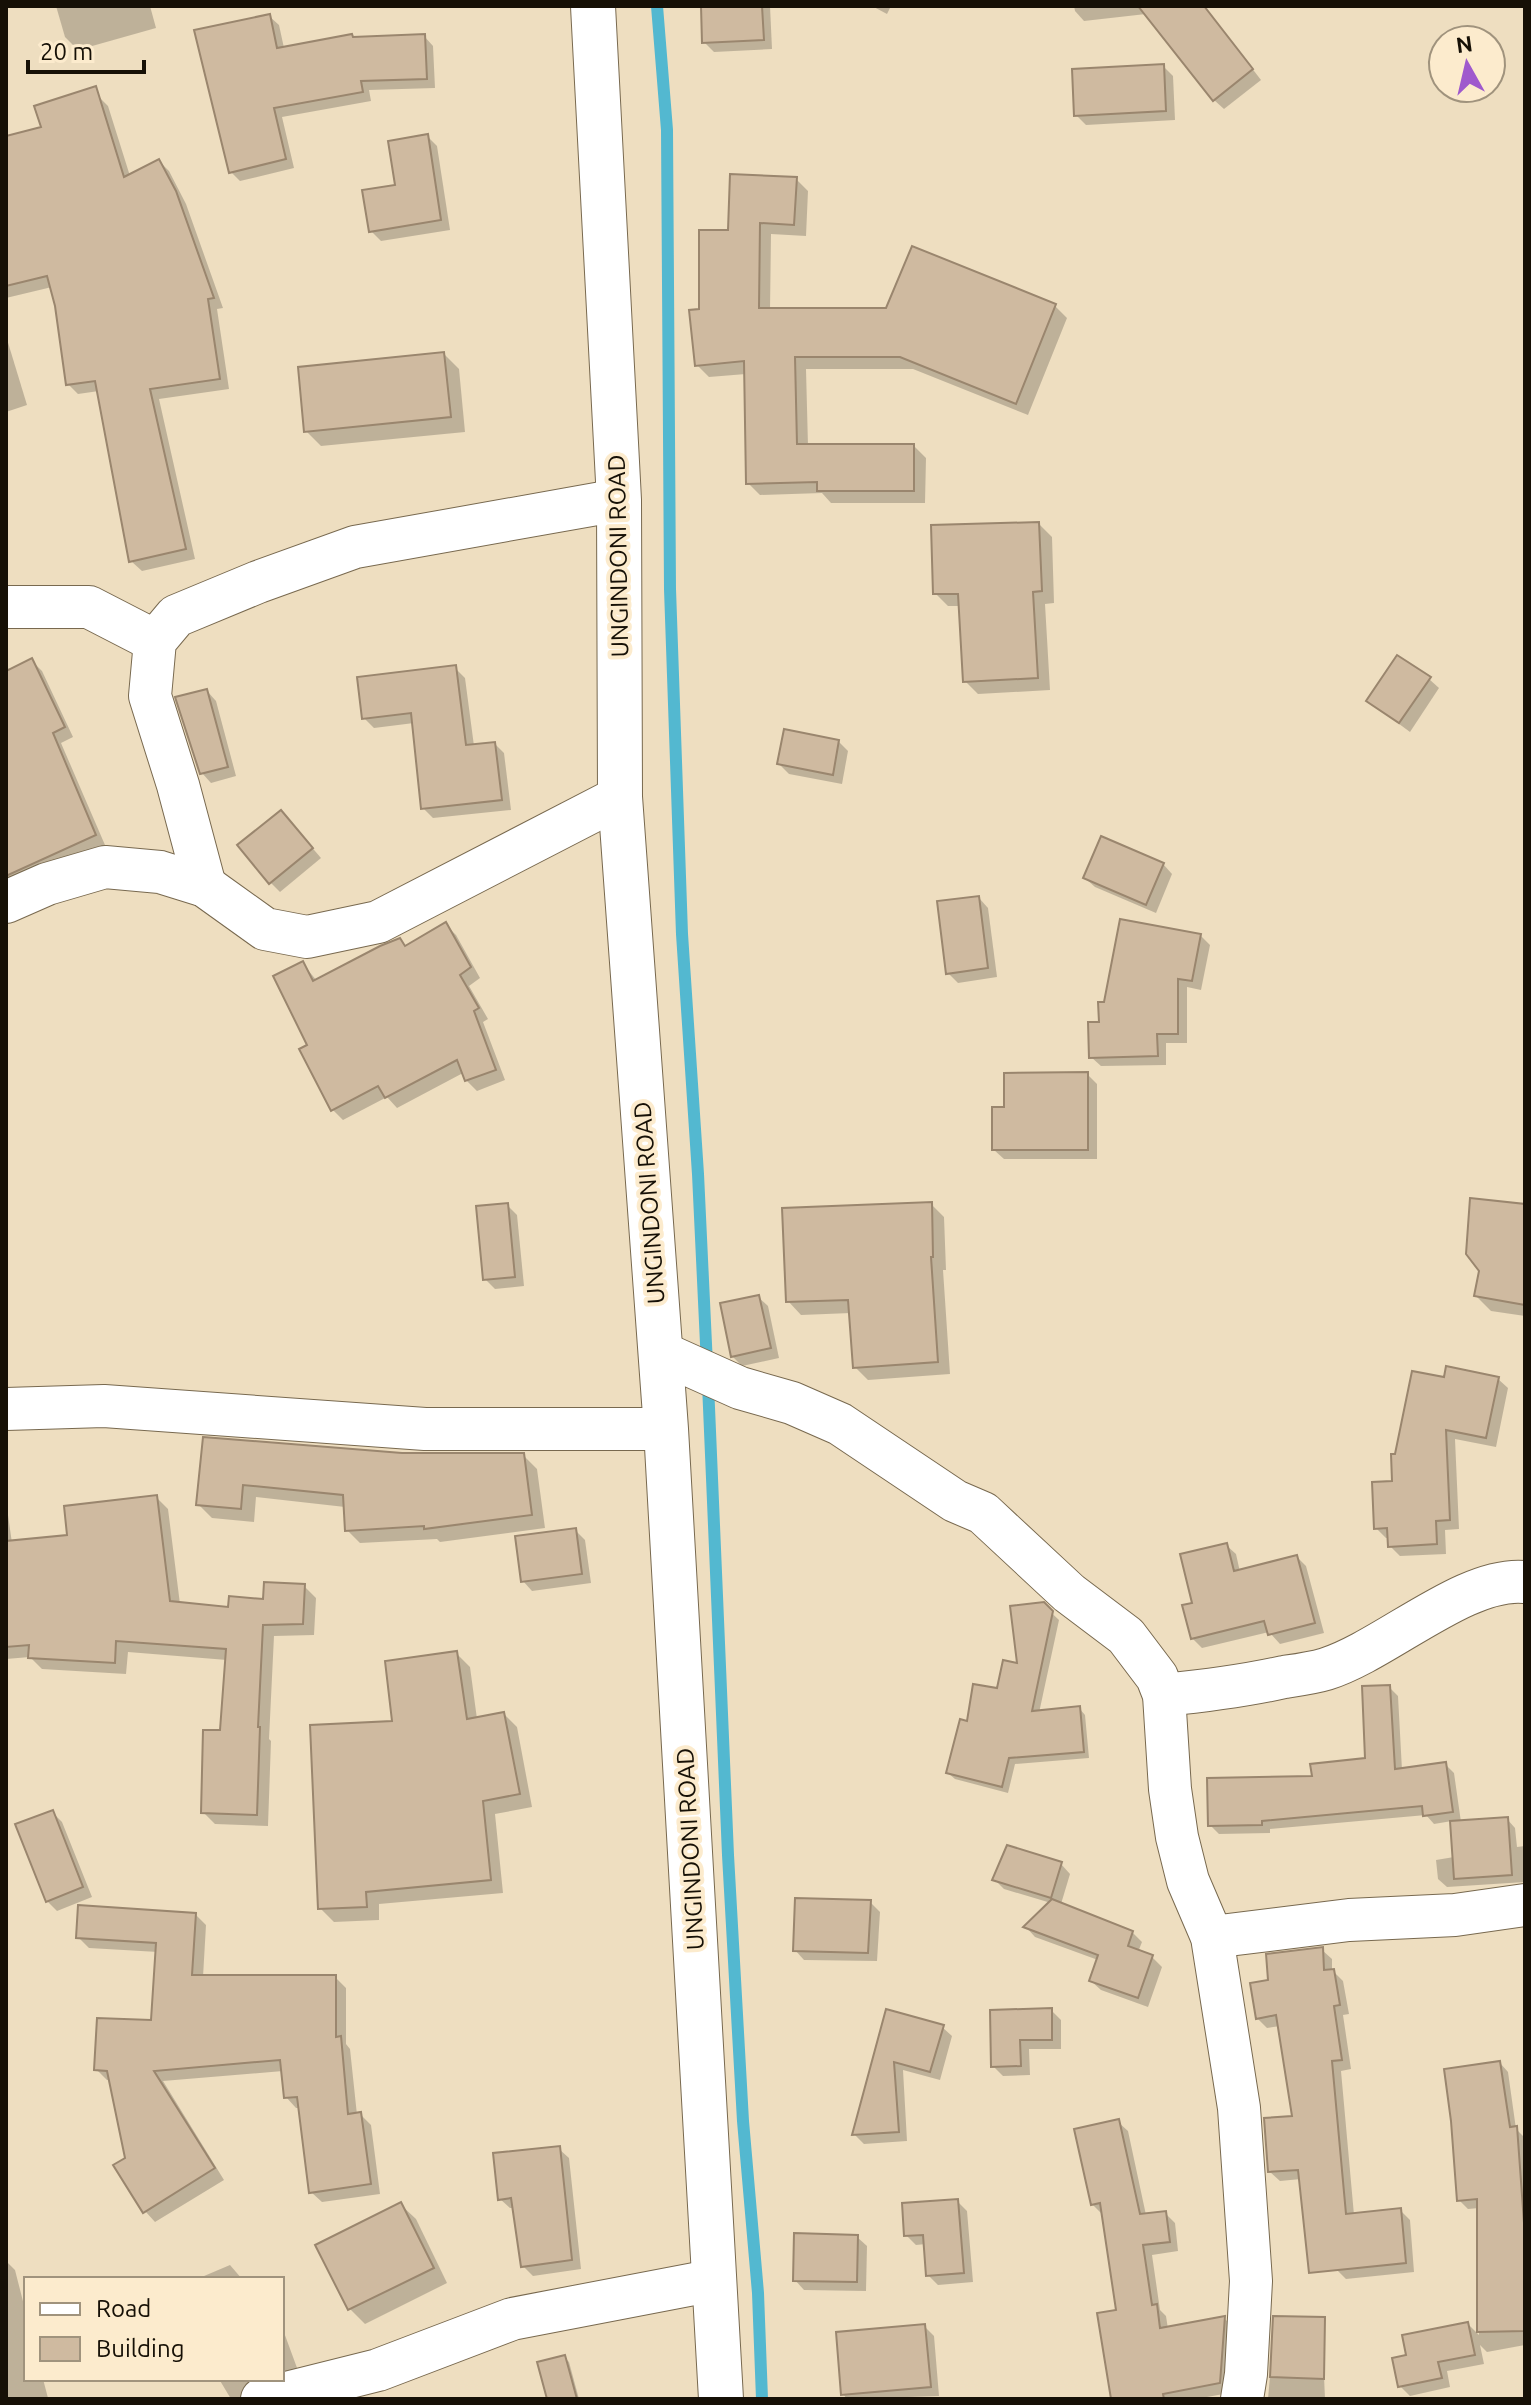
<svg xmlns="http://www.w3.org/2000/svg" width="1531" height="2405" font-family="Ubuntu,sans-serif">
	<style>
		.shadow { fill: #0003 }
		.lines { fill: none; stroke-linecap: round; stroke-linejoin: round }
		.stream { stroke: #53b8d0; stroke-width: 12 }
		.building { fill: #cfbaa0; stroke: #9a866e; stroke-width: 2 }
		.minor-casing { stroke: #78694f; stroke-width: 44 }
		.major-casing { stroke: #78694f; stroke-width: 46 }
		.minor { stroke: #fff; stroke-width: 42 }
		.major { stroke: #fff; stroke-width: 44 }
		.labels { text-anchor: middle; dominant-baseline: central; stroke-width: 8; stroke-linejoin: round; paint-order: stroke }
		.street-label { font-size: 24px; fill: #161006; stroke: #fcebcd }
	</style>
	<rect width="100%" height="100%" fill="#eedec0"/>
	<g class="shadow">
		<polygon points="56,6 150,6 156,28 78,50 65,37"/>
		<polygon points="703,6 770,6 772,49 714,52 704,42"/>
		<polygon points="872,6 891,6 887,14"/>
		<polygon points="1074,6 1145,6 1146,14 1084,21 1075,11"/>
		<polygon points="1168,6 1204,6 1261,80 1224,109 1214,100"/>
		<polygon points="269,16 279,25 284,48 353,39 424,36 433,46 435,88 369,90 371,101 282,117 294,168 240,181 231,172"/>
		<polygon points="1163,66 1173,76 1175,120 1086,125 1076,115"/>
		<polygon points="98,96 108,106 130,176 159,161 169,171 186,204 223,308 217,309 229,389 159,399 195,559 142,571 131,561 99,391 78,394 68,384 52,287 6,298 6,139 43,129"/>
		<polygon points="427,136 437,146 450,230 381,241 371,231"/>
		<polygon points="796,179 808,191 806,236 771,234 770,310 888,310 913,249 1055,306 1067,318 1028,415 913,369 806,369 808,446 914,446 926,458 925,503 831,503 822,493 760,495 748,483 746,374 709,377 697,365 701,311 729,232"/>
		<polygon points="6,336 27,405 6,412"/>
		<polygon points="444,354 459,369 465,432 321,446 306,431"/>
		<polygon points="1039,524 1052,537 1054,603 1045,604 1050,690 978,694 965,681 960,606 948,606 935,593"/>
		<polygon points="32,661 42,671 73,737 61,743 105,845 6,889 6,665 10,671"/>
		<polygon points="456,669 465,678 474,746 495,744 504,753 511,810 433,818 423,808 414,723 374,728 364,718"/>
		<polygon points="1429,679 1439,688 1410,732 1368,701"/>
		<polygon points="207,691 216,701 236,776 211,783 202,773"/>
		<polygon points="838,741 848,751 842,784 789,774 779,764"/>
		<polygon points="290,822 321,858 280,892 270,882"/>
		<polygon points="1163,864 1172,874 1156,913 1095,887 1085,878"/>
		<polygon points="979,898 988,908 997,977 958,983 948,973"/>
		<polygon points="446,925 456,935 480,978 469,986 488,1019 483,1022 505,1080 477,1091 466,1080 463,1073 397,1108 387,1097 343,1120 332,1109 309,1046 303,964 317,981 399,940 407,947"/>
		<polygon points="1200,935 1210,945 1201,990 1187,987 1187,1043 1166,1043 1166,1065 1101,1066 1091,1057 1106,1004"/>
		<polygon points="1087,1074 1097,1084 1097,1159 1004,1159 994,1150 1006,1109"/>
		<polygon points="931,1204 944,1217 946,1270 943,1270 950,1374 868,1380 855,1367 851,1313 801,1315 788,1301"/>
		<polygon points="507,1205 517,1215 524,1286 495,1289 485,1279"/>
		<polygon points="1525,1206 1525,1316 1491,1311 1476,1296"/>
		<polygon points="758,1297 768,1306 779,1358 742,1366 732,1356"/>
		<polygon points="1498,1379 1508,1388 1496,1447 1455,1439 1459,1529 1445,1530 1446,1554 1400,1556 1390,1546 1390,1538 1386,1538 1376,1528 1395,1483 1396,1455 1445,1380"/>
		<polygon points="205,1439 402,1455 523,1455 537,1469 545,1528 440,1542 437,1539 360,1543 347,1530 345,1507 256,1497 254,1522 212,1518 198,1504"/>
		<polygon points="156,1497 168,1509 180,1604 230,1609 265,1601 304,1586 316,1598 314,1635 274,1636 269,1739 271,1741 268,1826 215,1824 203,1812 222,1732 227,1660 128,1652 126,1674 42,1669 30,1657 6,1659 6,1501 12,1543 70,1537"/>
		<polygon points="575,1530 585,1540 591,1583 532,1591 523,1581"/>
		<polygon points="1226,1545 1236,1554 1240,1572 1297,1557 1306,1566 1324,1633 1280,1644 1269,1632 1202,1648 1192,1638 1194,1604"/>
		<polygon points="1043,1605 1059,1620 1039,1713 1079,1708 1085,1715 1089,1758 1015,1764 1008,1793 955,1779 948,1773 999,1690 1019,1665"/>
		<polygon points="456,1653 470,1667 477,1719 504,1714 517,1727 532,1807 495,1814 503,1893 379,1904 379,1920 334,1922 320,1908 394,1723"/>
		<polygon points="1389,1687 1398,1696 1402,1770 1445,1764 1454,1773 1461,1822 1507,1819 1515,1828 1517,1847 1525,1846 1525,1882 1447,1887 1438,1879 1436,1860 1454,1857 1452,1821 1434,1824 1426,1815 1270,1829 1270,1833 1219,1834 1210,1825 1314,1778 1367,1760"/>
		<polygon points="52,1812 62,1822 92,1897 57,1911 47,1901"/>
		<polygon points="1061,1864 1070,1874 1061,1904 1132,1932 1142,1942 1138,1952 1152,1957 1162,1967 1148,2007 1101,1990 1091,1981 1098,1960 1035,1937 1026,1927 1051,1903 1004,1889 994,1879"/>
		<polygon points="870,1902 880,1912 877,1961 804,1960 795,1950"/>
		<polygon points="196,1915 206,1925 203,1977 335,1977 346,1988 346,2044 350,2049 357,2115 360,2114 371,2125 380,2194 322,2202 311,2192 300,2108 296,2108 286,2097 283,2071 163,2081 224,2180 155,2222 145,2211 127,2158 111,2080 107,2080 96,2069 153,2022 158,1952 89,1948 78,1937"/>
		<polygon points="1322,1950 1332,1959 1332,1970 1343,1981 1349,2014 1343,2015 1351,2069 1341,2071 1354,2215 1400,2210 1410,2220 1414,2272 1346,2279 1336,2269 1301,2179 1280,2181 1270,2172 1294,2117 1280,2026 1267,2028 1257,2018 1270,1982"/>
		<polygon points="1051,2010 1061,2020 1061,2049 1029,2049 1030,2075 1003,2076 993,2066 992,2012"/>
		<polygon points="887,2012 942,2027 952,2036 940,2080 903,2070 907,2141 864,2144 854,2134"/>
		<polygon points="1500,2063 1508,2072 1516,2129 1524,2137 1525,2345 1487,2352 1480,2345 1484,2364 1447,2371 1450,2387 1410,2396 1400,2386 1408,2356 1468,2324 1479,2335 1479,2208 1468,2209 1459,2200"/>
		<polygon points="1118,2122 1128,2131 1146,2215 1165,2213 1175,2223 1178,2251 1152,2255 1160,2310 1166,2316 1168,2329 1224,2318 1234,2328 1229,2393 1196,2399 1121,2399 1118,2312 1102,2214 1092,2204"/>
		<polygon points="559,2149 569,2158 581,2269 533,2276 523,2266 515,2208 510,2208 500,2199"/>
		<polygon points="957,2201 967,2211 973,2282 938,2285 928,2275 926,2244 916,2245 906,2235"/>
		<polygon points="401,2205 416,2219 447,2283 365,2324 350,2309"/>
		<polygon points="857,2237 867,2246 866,2291 804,2290 795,2280"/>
		<polygon points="6,2261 15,2270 26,2313 26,2379 43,2379 48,2398 6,2399"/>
		<polygon points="230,2265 242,2279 197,2279"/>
		<polygon points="1275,2318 1322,2329 1325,2399 1268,2399"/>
		<polygon points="924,2326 934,2336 939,2396 847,2399 843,2394"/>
		<polygon points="282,2327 300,2376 247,2399 231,2399 219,2379 282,2379"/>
		<polygon points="564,2357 569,2362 579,2399 549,2399"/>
	</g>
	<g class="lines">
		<g class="stream">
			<polyline points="657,6 667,130 670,589 682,934 698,1174 707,1365"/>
			<polyline points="708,1384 728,1855 743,2121 758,2293 762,2399"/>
		</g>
	</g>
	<g class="building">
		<polygon points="701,6 762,6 764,40 702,43"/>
		<polygon points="1138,6 1204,6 1253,69 1213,101"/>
		<polygon points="270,14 277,48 352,34 353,37 425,34 427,79 361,81 363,92 274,108 286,159 229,173 194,30"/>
		<polygon points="1164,64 1166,111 1074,116 1072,69"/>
		<polygon points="96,86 124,177 159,159 176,191 214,298 208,299 220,379 150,389 186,549 129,562 95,381 66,385 55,306 47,276 6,286 6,136 41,127 34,106"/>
		<polygon points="428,134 441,220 369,232 362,190 395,185 388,141"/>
		<polygon points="730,174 797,177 794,225 760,223 759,308 886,308 912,246 1056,304 1016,404 900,357 795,357 797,444 914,444 914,491 817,491 817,482 746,484 744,361 695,366 689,310 699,309 699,230 728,230"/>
		<polygon points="444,352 451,417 304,432 298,367"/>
		<polygon points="1039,522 1042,591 1033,592 1038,678 963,682 958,594 933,594 931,525"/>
		<polygon points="1397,655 1431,677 1399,723 1366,701"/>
		<polygon points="32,658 65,727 53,733 96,835 6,876 6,671"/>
		<polygon points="456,665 466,745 495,742 502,800 421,809 411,713 362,719 357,677"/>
		<polygon points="207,689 228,767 200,774 175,697"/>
		<polygon points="784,729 839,740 833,775 777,764"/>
		<polygon points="281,810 313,848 269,884 237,845"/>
		<polygon points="1101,836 1164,863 1146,905 1083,878"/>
		<polygon points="979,896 988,968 946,974 937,901"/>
		<polygon points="1120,919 1201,934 1192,981 1178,979 1178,1034 1157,1034 1158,1056 1089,1058 1088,1022 1099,1022 1098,1002 1104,1002"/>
		<polygon points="446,922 471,967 460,975 479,1008 474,1011 496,1070 465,1081 457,1060 385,1098 378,1086 331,1111 299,1049 307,1045 273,976 303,961 313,981 380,946 400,938 405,946"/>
		<polygon points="1088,1072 1088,1150 992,1150 992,1107 1004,1107 1004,1073"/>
		<polygon points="1470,1198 1525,1204 1525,1305 1474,1296 1479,1271 1466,1254"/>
		<polygon points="932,1202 933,1257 931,1257 938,1362 853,1368 848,1300 786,1302 782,1208"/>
		<polygon points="508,1203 515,1277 483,1280 476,1206"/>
		<polygon points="759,1295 771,1348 731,1357 720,1303"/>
		<polygon points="1446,1366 1499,1377 1486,1438 1446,1430 1450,1520 1436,1521 1437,1544 1388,1547 1387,1528 1374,1529 1372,1482 1392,1481 1391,1454 1395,1454 1412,1371 1444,1377"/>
		<polygon points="203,1437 402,1453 524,1453 532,1515 424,1529 424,1526 345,1531 343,1495 243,1485 241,1509 196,1505"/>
		<polygon points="157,1495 170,1601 228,1607 229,1596 263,1599 264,1582 305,1584 303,1624 263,1625 258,1727 260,1727 257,1815 201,1813 203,1730 220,1730 226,1649 116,1641 115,1663 28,1658 29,1645 6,1647 6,1541 67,1535 64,1506"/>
		<polygon points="576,1528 582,1574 521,1582 515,1536"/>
		<polygon points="1227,1543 1234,1571 1297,1555 1315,1623 1268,1635 1264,1621 1191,1639 1182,1605 1192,1603 1180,1554"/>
		<polygon points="1044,1602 1053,1611 1032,1711 1080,1706 1084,1752 1009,1758 1002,1787 946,1773 960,1719 967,1721 973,1684 997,1688 1003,1660 1017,1663 1010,1606"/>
		<polygon points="457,1651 467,1719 504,1712 520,1794 483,1801 491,1880 366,1892 367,1907 318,1909 310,1725 392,1721 385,1661"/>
		<polygon points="1390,1685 1395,1769 1446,1762 1453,1812 1423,1816 1422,1806 1262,1821 1262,1825 1208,1826 1207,1778 1312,1776 1310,1764 1365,1758 1362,1686"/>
		<polygon points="53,1810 83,1887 46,1902 15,1824"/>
		<polygon points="1508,1817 1512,1875 1454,1879 1450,1821"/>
		<polygon points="1007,1845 1062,1862 1051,1898 992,1880"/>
		<polygon points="795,1898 871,1900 868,1953 793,1951"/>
		<polygon points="1052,1899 1133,1931 1128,1946 1153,1955 1138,1998 1089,1981 1098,1955 1023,1927"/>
		<polygon points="78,1905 196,1913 192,1975 336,1975 336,2037 341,2036 348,2114 361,2112 371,2184 309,2193 297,2097 284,2098 280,2060 154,2071 215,2168 143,2213 113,2165 125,2158 107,2071 94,2070 97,2018 151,2020 156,1943 76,1938"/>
		<polygon points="1323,1947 1324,1970 1334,1969 1340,2005 1334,2006 1342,2060 1332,2061 1346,2214 1401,2208 1406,2263 1309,2273 1298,2170 1268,2172 1264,2118 1292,2116 1276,2015 1256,2019 1250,1983 1268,1980 1266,1954"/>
		<polygon points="1052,2008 1052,2040 1020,2040 1021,2066 991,2067 990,2010"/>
		<polygon points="886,2009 944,2025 930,2072 894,2062 899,2132 852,2135"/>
		<polygon points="1500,2061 1510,2127 1517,2126 1525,2237 1525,2331 1477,2332 1477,2199 1457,2201 1451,2121 1444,2069"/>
		<polygon points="1119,2119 1140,2214 1166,2211 1170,2242 1143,2245 1152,2305 1157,2304 1160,2328 1225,2316 1220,2383 1163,2394 1164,2399 1111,2399 1097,2313 1116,2310 1100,2203 1091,2205 1074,2129"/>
		<polygon points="560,2146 572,2260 521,2267 511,2198 498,2200 493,2153"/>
		<polygon points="958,2199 964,2273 926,2276 923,2235 904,2236 902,2203"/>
		<polygon points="401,2202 434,2268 348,2310 315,2245"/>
		<polygon points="794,2233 858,2235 857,2282 793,2281"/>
		<polygon points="1273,2316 1325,2317 1324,2379 1270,2377"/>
		<polygon points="1468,2322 1475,2355 1438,2362 1442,2378 1398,2387 1392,2358 1406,2355 1402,2335"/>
		<polygon points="925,2324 931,2387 841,2395 836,2332"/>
		<polygon points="565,2355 577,2399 547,2399 537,2362"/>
	</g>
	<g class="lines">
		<g class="minor-casing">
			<g id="minor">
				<polyline points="6,607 89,607 155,641"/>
				<polyline points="205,886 178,785 150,696 155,641 176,616 258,582 355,547 619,500"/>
				<polyline points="6,902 47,884 105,867 160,872 205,886 265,929 307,937 378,922 620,797"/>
				<polyline points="660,1352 740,1388 792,1403 840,1424 955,1501 983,1513 1069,1593 1126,1636 1157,1677 1164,1695 1170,1789 1177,1837 1188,1881 1212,1937 1239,2108 1251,2281 1246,2374 1242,2399"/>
				<polyline points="6,1409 104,1406 425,1429 666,1429"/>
				<path d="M 1164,1695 C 1204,1691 1244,1686 1284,1677 C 1298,1675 1313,1673 1326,1669 C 1386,1650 1465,1576 1525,1582"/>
				<polyline points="1212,1937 1349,1920 1455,1915 1525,1905"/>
				<polyline points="262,2399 378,2370 512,2319 715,2280"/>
			</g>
		</g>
		<g class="major-casing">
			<polyline id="major" points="593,6 619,500 620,797 666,1429 721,2399"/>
		</g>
		<use href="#minor" class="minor"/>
		<use href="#major" class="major"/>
	</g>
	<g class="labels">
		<g class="street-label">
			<text transform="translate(618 556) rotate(-91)">UNGINDONI ROAD</text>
			<text transform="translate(649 1203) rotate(-94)">UNGINDONI ROAD</text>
			<text transform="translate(690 1849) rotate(-93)">UNGINDONI ROAD</text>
		</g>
	</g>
	<rect width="1531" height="2405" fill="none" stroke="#161006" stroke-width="16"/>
	<rect x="24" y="2277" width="260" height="104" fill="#fcebcd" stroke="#a0937d" stroke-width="2"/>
	<rect x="40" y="2303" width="40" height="12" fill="#ffffff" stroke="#a0937d" stroke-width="2"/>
	<text x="96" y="2317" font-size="24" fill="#161006">Road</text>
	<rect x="40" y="2337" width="40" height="24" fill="#cfbaa0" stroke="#a0937d" stroke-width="2"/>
	<text x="96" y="2357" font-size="24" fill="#161006">Building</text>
	<g transform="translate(1467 64) rotate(352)"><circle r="38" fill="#fcebcd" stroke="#a0937d" stroke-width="2"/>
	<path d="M0-6L14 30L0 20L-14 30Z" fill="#9f59cd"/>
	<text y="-12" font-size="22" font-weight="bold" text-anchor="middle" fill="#161006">N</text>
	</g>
	<path d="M28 60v12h116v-12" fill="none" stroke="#161006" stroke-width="4"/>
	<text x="40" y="60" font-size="24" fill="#161006" stroke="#fcebcd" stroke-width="6" paint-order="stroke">20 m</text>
</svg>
